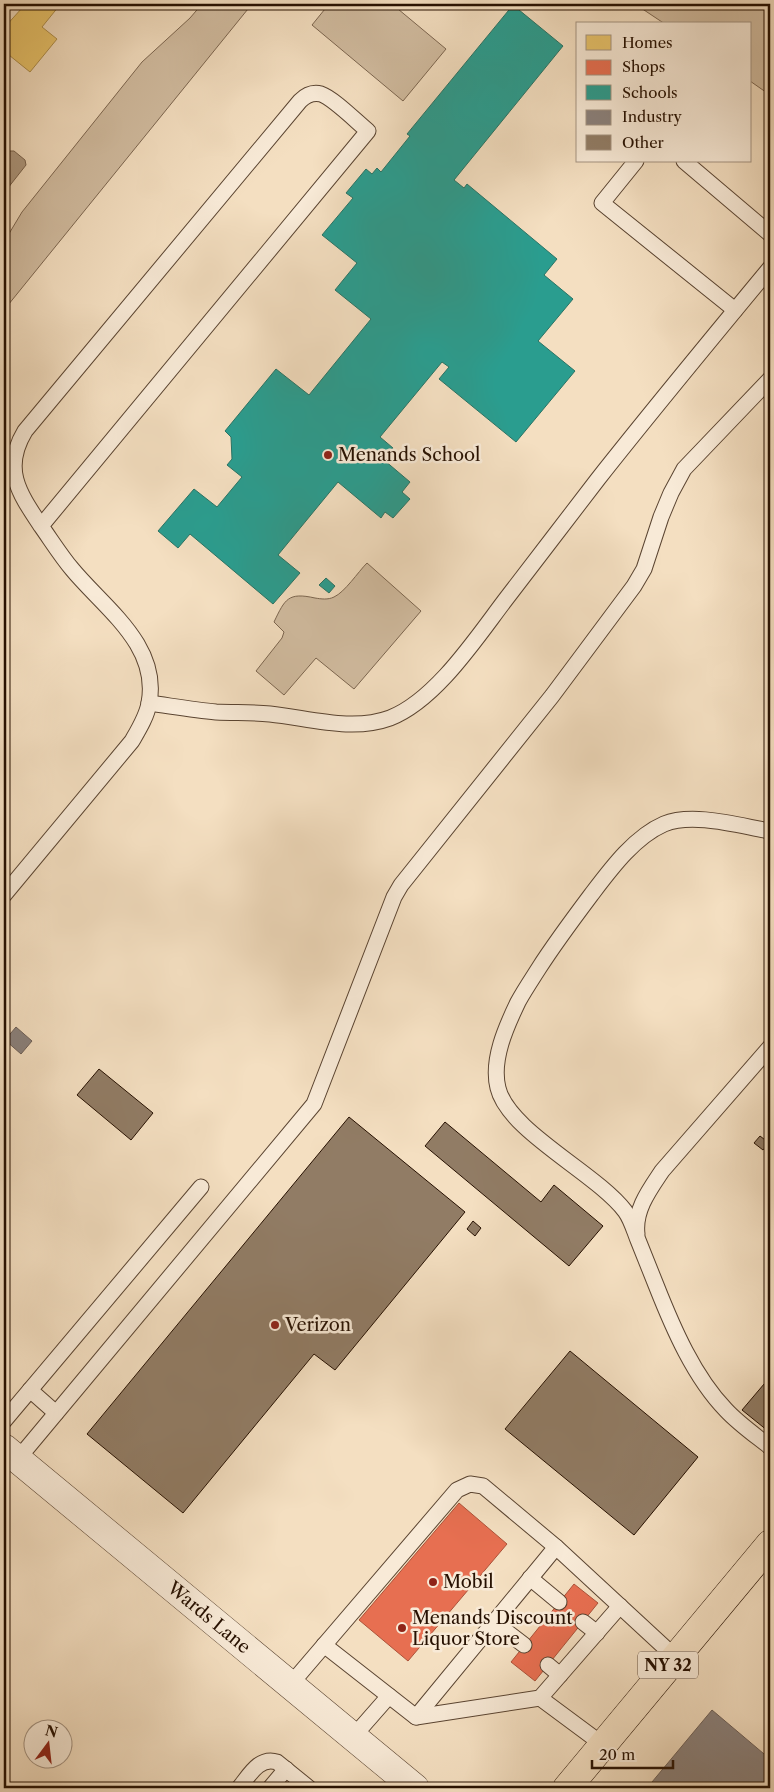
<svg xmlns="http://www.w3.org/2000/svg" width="774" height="1792" font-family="'Libre Caslon Text',serif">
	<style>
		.green { fill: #d1bca0; stroke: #7c6650 }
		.water { fill: #ae9980; stroke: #78624d }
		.homes { fill: #e9c46a; stroke: #ae8e4a }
		.shops { fill: #e76f51; stroke: #ad5239 }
		.schools { fill: #2a9d8f; stroke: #297364 }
		.industry { fill: #8a817c; stroke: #6c5f57 }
		.building { fill: #917c65; stroke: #261001 }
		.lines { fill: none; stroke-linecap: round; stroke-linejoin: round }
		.service-casing { stroke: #5a4431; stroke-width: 17 }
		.tertiary-casing { stroke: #5a4431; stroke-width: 29 }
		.primary-casing { stroke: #261001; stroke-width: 29 }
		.service { stroke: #f8ead7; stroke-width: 15 }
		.tertiary { stroke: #f8ead7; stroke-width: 28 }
		.primary { stroke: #f4dfc1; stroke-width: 28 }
		.poi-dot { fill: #8f2418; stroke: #f8ead7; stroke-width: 2 }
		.labels { text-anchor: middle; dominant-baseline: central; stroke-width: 5; stroke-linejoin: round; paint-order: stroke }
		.shield { fill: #f8ead7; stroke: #655141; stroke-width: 1 }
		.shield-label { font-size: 16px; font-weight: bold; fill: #261001 }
		.poi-label { font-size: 18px; fill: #261001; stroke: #f8ead7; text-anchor: start }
		.street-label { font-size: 18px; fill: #261001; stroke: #f8ead7 }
	</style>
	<rect width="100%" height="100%" fill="#f4dfc1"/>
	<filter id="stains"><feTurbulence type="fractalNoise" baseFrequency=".004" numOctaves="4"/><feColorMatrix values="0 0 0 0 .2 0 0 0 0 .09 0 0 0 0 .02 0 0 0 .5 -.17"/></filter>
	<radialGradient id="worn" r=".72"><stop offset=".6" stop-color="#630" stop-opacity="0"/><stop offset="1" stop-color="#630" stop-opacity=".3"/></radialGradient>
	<g class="green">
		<polygon points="202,4 252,4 4,310 4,242 22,212 142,62 190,18"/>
		<polygon points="329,4 392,4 446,49 403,101 312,25"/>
		<polygon points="635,4 770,4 770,95 750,81 750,24 665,24"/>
		<path d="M 367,563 L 421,611 L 354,689 L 316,658 L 284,695 L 256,671 L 282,638 L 284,632 L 274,622 C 285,599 288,592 315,598 C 321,599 328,600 334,597 C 345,592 358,572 367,563 Z"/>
	</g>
	<polygon class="water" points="8,151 14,151 25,160 26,165 4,193 4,156"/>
	<polygon class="homes" points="23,4 56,4 59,6 42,27 57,39 30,72 4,51 4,28 22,8 21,7"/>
	<g class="shops">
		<polygon points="459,1503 507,1544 408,1661 359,1620"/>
		<polygon points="574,1584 598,1603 535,1681 511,1662"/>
	</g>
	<g class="schools">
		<polygon points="513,5 563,46 454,180 464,188 467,184 557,259 544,275 573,299 538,341 575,371 516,442 439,379 449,367 442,362 380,437 393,448 384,460 410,482 402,492 410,499 393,518 385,512 381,518 338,482 278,555 300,573 273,604 190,534 178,548 158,531 194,489 217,507 242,477 227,465 232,459 231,437 225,431 276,369 309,395 371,319 335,290 357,263 322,235 353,198 346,193 366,169 372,174 377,168 381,172 410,136 407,134"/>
		<polygon points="326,578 335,586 329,593 319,585"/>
	</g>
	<g class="industry">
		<polygon points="16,1027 32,1041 21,1054 5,1040"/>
		<polygon points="712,1710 770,1759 770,1788 647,1788"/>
	</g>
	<g class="building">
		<polygon points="99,1069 153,1113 131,1140 77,1095"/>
		<polygon points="349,1117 465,1212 335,1370 314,1354 183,1513 87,1434"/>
		<polygon points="445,1122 541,1202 554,1185 603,1226 569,1266 425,1146"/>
		<polygon points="760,1136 769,1143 763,1150 754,1143"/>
		<polygon points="473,1221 481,1228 475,1236 467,1229"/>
		<polygon points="570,1351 698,1457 634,1535 505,1429"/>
		<polygon points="770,1377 770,1428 768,1431 742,1410"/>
	</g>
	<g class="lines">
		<g class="service-casing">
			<g id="service">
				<polyline points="636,161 602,203 735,310"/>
				<polyline points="684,161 770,234"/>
				<path d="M 149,703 C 171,706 194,710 216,712 C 234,713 252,712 270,714 C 309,718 352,732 390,718 C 436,700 477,637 506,599 C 537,559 567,519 598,479 C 654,408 712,338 770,268"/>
				<path d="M 770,831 C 740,826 693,812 664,824 C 634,837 610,870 591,895 C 573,919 555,943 539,968 C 532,979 524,991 518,1002 C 506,1027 491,1060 498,1088 C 508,1131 596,1173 625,1211 C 631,1219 634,1230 638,1240 C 644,1255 650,1270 656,1285 C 673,1328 694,1377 726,1410 C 739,1424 755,1435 770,1447"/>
				<path d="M 4,895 L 132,741 C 139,729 147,716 149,703 C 160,645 104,608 72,569 C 61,556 51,540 41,526 L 368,131 C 357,122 333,98 321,94 C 313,92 306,95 300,101 L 25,431 C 2,469 19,493 41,526"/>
				<path d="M 637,1234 C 634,1210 650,1189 662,1171 L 770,1047"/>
				<polyline points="30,1390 56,1413"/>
				<polyline points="4,1421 201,1187"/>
				<polyline points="17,1460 314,1104 394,897 401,885 552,696 634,586 644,569 661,517 671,493 684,469 770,379"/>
				<polyline points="530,1578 559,1602"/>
				<polyline points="494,1622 524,1645"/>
				<polyline points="583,1622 597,1633"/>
				<polyline points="324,1645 416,1717 540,1698 620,1606"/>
				<polyline points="548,1665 560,1675"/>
				<polyline points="290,1685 457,1490 470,1484 483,1486 556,1547 675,1657"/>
				<polyline points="540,1698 602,1744"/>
				<polyline points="416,1717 556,1547"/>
				<polyline points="353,1737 389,1696"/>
				<path d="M 239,1788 C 249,1776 259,1756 277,1762 L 309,1788"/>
				<polyline points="270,1788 286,1769"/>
			</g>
		</g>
		<g class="tertiary-casing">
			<g id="tertiary">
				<path id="s1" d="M 4,1448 L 415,1788"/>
			</g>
		</g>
		<g class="primary-casing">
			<polyline id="primary" points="567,1788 770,1544"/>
		</g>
		<use href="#service" class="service"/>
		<use href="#tertiary" class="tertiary"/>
		<use href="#primary" class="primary"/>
	</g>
	<g class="poi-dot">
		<circle cx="328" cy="455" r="5"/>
		<circle cx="275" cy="1325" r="5"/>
		<circle cx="433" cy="1582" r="5"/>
		<circle cx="402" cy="1628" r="5"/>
	</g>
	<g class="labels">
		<rect class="shield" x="638" y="1651.5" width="60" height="27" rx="4"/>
		<g class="shield-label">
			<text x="668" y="1665">NY 32</text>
		</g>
		<g class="poi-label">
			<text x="338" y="455">Menands School</text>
			<text x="285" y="1325">Verizon</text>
			<text x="443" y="1582">Mobil</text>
			<text x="412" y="1618">Menands Discount<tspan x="412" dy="21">Liquor Store</tspan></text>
		</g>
		<g class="street-label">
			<text stroke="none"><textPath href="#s1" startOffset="266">Wards Lane</textPath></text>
		</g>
	</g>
	<rect width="774" height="1792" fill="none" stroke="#f4dfc1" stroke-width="20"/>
	<rect x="5" y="5" width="764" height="1782" fill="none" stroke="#261001" stroke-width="2.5"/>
	<rect x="10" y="10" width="754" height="1772" fill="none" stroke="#261001"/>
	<rect x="576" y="22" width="175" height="140" fill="#f8ead7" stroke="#a49381"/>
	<rect x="586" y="35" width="25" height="15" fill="#e9c46a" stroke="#a49381"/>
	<text x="622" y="48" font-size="15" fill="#261001">Homes</text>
	<rect x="586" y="60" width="25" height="15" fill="#e76f51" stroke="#a49381"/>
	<text x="622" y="72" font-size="15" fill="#261001">Shops</text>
	<rect x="586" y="85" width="25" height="15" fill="#2a9d8f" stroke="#a49381"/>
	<text x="622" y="98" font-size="15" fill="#261001">Schools</text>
	<rect x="586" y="110" width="25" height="15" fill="#8a817c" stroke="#a49381"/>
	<text x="622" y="122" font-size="15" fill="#261001">Industry</text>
	<rect x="586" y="135" width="25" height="15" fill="#917c65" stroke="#a49381"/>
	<text x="622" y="148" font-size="15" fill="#261001">Other</text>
	<g transform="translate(48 1744) rotate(15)"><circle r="24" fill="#f8ead7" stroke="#a49381"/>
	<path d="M0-4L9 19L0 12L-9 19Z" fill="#8f2418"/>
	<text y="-8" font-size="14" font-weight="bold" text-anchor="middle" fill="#261001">N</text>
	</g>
	<path d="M592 1760v8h81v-8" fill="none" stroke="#261001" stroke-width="2.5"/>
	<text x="599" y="1760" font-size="15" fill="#261001" stroke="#f8ead7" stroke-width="4" paint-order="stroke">20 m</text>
	<rect width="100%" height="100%" filter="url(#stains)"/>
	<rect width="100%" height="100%" fill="url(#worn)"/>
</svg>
